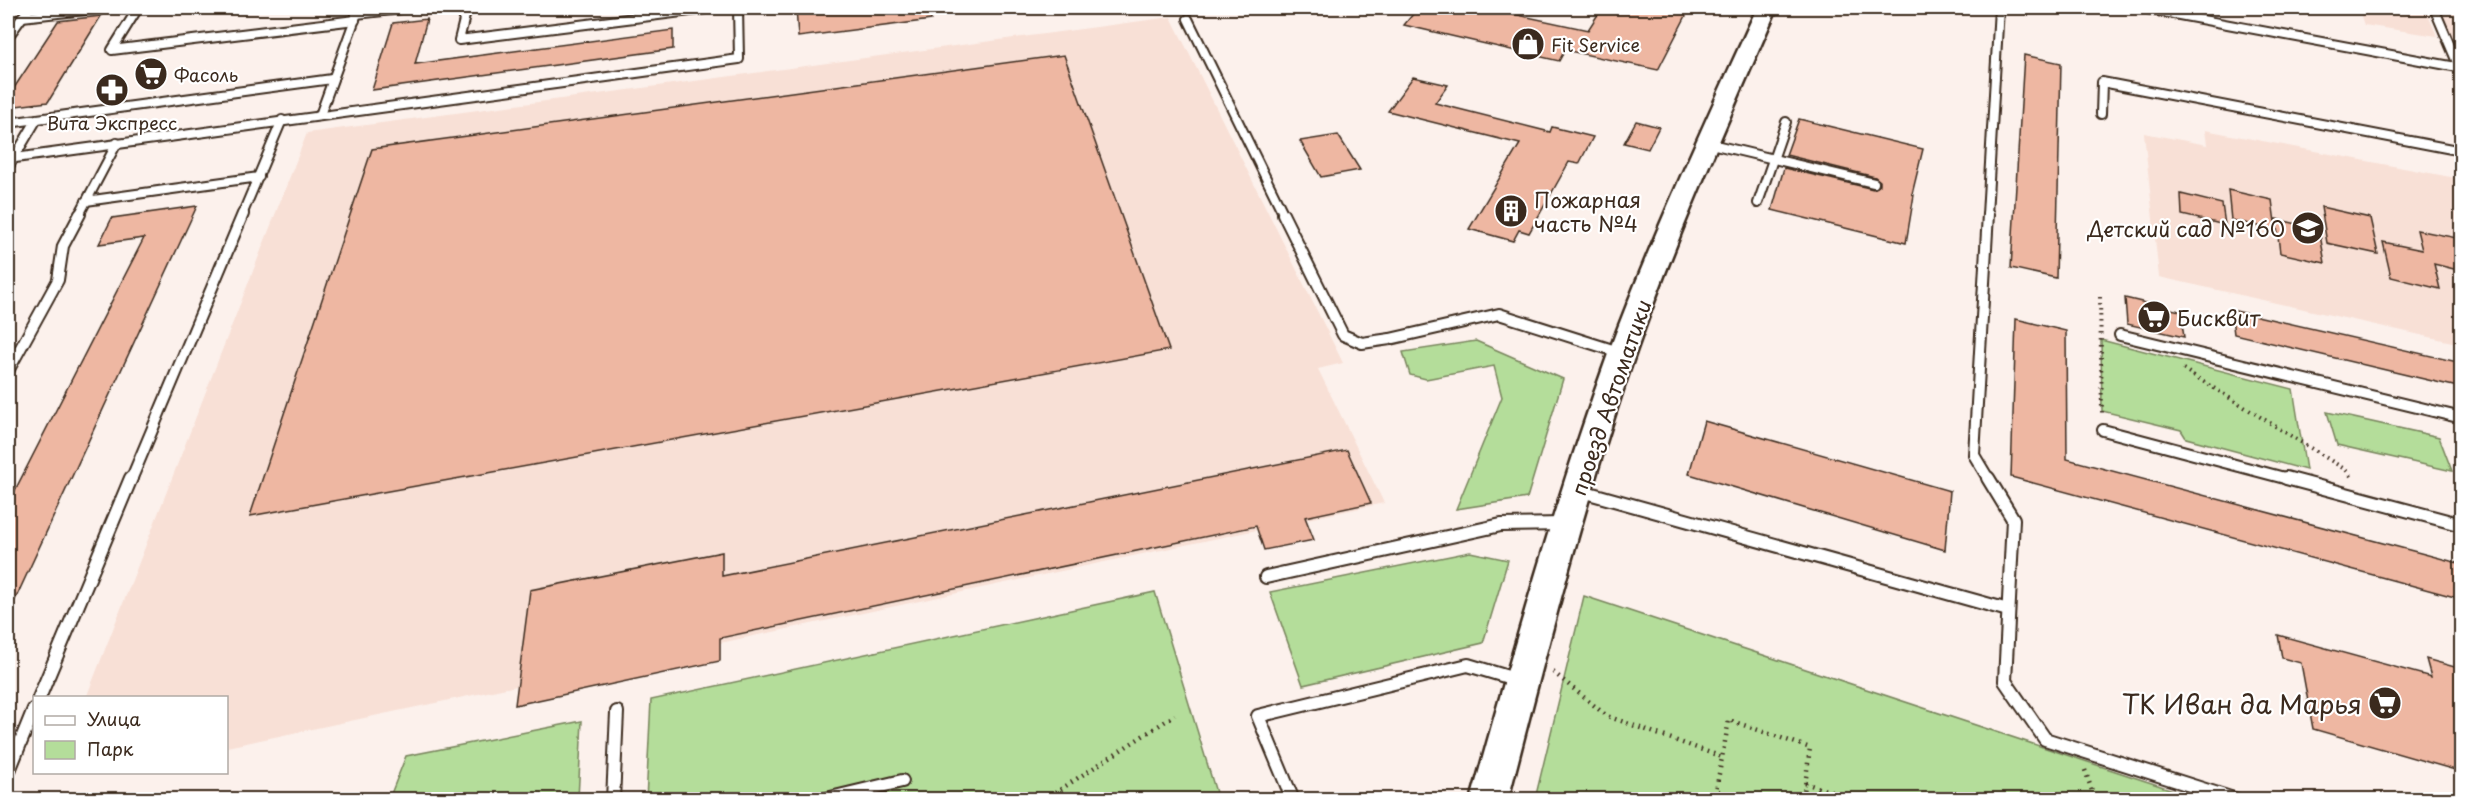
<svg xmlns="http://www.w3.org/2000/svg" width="2469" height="807" font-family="'Playpen Sans',sans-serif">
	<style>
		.built { fill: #f8e0d6 }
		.green { fill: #b4dd9a; stroke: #78845c; stroke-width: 1.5 }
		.building { fill: #eeb7a2; stroke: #3b2a1e; stroke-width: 1.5 }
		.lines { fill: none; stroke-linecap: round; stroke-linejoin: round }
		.lane-far2-casing { stroke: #3b2a1e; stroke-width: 12 }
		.lane-far1-casing { stroke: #3b2a1e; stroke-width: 14 }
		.lane-casing { stroke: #3b2a1e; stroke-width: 16 }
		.street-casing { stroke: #3b2a1e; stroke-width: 4 }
		.secondary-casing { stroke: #3b2a1e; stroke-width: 5 }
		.path-far1 { stroke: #3b2a1e; stroke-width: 4; stroke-dasharray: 1.5 4.5; stroke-linecap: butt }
		.path { stroke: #3b2a1e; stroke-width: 4.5; stroke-dasharray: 1.5 5; stroke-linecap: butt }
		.lane-far2 { stroke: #fff; stroke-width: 8 }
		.lane-far1 { stroke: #fff; stroke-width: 10 }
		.lane { stroke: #fff; stroke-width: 12 }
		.street { fill: #fff; fill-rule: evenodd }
		.secondary { fill: #fff; fill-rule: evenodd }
		.labels { text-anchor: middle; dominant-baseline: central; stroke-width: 4.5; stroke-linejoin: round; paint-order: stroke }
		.far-poi-label { font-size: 18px; fill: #3b2a1e; stroke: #fff; text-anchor: start }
		.poi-label { font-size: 21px; fill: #3b2a1e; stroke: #fff; text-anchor: start }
		.street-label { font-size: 21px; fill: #3b2a1e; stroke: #fff }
		.near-poi-label { font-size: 26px; fill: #3b2a1e; stroke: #fff; text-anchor: end }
	</style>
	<rect width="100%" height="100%" fill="#fcf1ec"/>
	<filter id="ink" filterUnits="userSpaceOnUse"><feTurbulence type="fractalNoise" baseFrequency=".0167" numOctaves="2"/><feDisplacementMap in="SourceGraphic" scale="12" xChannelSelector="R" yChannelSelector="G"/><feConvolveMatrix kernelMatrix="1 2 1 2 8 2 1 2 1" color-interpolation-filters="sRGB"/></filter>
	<g filter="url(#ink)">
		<g class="built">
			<polygon points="2358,8 2425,8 2437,36 2364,25"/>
			<polygon points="2430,8 2461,8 2461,60 2452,58"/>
			<polygon points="1171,17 1343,363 1318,369 1384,503 227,747 226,698 86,698 307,133"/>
			<polygon points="2205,130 2461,179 2461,344 2159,277 2144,133 2207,145"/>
		</g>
		<g class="green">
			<polygon points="2101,340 2293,389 2306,470 2186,438 2181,430 2102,411"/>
			<polygon points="1476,341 1563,379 1527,498 1456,509 1502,397 1494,366 1426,379 1410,375 1403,352"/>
			<polygon points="2327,412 2439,437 2452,471 2337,445"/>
			<polygon points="1470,552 1508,560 1483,643 1303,685 1270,592"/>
			<polygon points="1155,592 1218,799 646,800 651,700"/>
			<polygon points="1584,596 2200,799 1535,799"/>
			<polygon points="582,721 578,799 389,799 406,756"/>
		</g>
		<g class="building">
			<polygon points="796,8 837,8 838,11 868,8 930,8 931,20 798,37"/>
			<polygon points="1418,8 1486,8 1588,30 1602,8 1690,8 1658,70 1565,50 1559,61 1404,25"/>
			<polygon points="101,16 48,102 8,107 8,97 58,21"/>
			<polygon points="427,19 415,64 673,30 673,49 372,90 393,23"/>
			<polygon points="1064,55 1169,350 250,516 372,149"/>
			<polygon points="2024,55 2061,63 2056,278 2011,268"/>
			<polygon points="1413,77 1448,85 1435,103 1550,132 1552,127 1593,137 1579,164 1569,162 1529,233 1519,230 1513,241 1469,229 1520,144 1388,111"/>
			<polygon points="1799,119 1923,149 1912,194 1914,195 1906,243 1772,210 1784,168 1873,189 1880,185 1880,181 1875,177 1786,155"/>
			<polygon points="1636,121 1659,127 1648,149 1624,143"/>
			<polygon points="1338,135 1360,170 1321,177 1300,141"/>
			<polygon points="2228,190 2272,200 2276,230 2231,220"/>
			<polygon points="2181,194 2222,204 2225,225 2182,215"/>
			<polygon points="197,206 8,615 8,504 144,238 99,244 112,218"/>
			<polygon points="2321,207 2370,218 2378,254 2327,243"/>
			<polygon points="2276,219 2319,229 2325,263 2280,253"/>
			<polygon points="2417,230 2462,239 2462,271 2434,264 2440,289 2391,277 2383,242 2422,250"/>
			<polygon points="2125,298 2180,311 2184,337 2127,324"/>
			<polygon points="2231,310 2462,363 2462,388 2234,334"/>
			<polygon points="2016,319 2066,331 2067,459 2462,564 2462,599 2011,477"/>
			<polygon points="1704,421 1950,491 1945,550 1689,474"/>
			<polygon points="1347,450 1371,503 1305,517 1314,540 1264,550 1256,526 720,638 720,661 515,705 530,590 722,552 722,576"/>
			<polygon points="2278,635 2431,677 2426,659 2462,669 2462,772 2313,729 2301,663 2282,658"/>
		</g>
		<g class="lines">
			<g class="lane-far2-casing">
				<g id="lane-far2">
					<polyline points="138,8 112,50 355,20"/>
					<polyline points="467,8 459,40 714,8"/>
					<polyline points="2434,8 2459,67"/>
					<polyline points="356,14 411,8"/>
					<polyline points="22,17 103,8"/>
					<polyline points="1188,19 1284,215"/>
					<polyline points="8,37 29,8"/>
					<polyline points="2101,114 2102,82 2462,151"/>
					<polyline points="320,115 359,8"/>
					<polyline points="8,123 332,79"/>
					<polyline points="1707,143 1874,183"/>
					<polyline points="8,159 739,59 738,8"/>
					<polyline points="8,168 37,119"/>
					<polyline points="86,201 259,177"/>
					<polyline points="1758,203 1786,122"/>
					<polyline points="79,215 117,143"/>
					<polyline points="242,215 282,120"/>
					<polyline points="1987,215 1999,8"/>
				</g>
			</g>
			<g class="lane-far1-casing">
				<g id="lane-far1">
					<polyline points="1283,214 1343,335 1362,343 1390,339 1499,314 1622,353"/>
					<polyline points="1988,214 1974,455 1989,480"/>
					<polyline points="2120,335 2462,418"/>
					<polyline points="8,371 58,280 63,246 80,214"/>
					<polyline points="2103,430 2292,480"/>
					<polyline points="131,480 243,214"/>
				</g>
			</g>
			<g class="lane-casing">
				<g id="lane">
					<polyline points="1988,478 2013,519 2005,681 2045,739 2237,800"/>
					<polyline points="2286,478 2462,525"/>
					<polyline points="1578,490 2008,610"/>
					<polyline points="1266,577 1501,525 1564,524"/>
					<polyline points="39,698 131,478"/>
					<polyline points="8,773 34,709"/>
					<polyline points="613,800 617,712"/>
					<polyline points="822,800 902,781"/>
					<polyline points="1293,800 1258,716 1468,665 1518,680"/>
				</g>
			</g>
			<g class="street-casing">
				<polygon id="street" points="2134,8 2160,8 2462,64 2462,72 2141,12"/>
			</g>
			<g class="secondary-casing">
				<path id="secondary" d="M 1757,8 L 1777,8 C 1728,121 1677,235 1636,352 C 1585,498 1547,649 1508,800 L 1471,800 C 1513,650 1555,500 1608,354 C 1652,236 1705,122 1757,8 Z"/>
			</g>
			<g class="path-far1">
				<polyline points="2100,297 2102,413"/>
				<polyline points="2183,369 2346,470 2351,476"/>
			</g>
			<g class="path">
				<polyline points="1553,672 1607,716 1722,757"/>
				<polyline points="2085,770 2095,800"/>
				<polyline points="1805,783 1856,800"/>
				<polyline points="1044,800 1175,715"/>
				<polyline points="1744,800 1716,790 1729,720 1810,748 1803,800"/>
			</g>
			<use href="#lane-far2" class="lane-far2"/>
			<use href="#lane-far1" class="lane-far1"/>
			<use href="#lane" class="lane"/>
			<use href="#street" class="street"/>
			<use href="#secondary" class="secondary"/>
		</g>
	</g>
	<defs>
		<g id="shop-disc" transform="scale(1.725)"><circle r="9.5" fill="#3b2a1e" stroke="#fff"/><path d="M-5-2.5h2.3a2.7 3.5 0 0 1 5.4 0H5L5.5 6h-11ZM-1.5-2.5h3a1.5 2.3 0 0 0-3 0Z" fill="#fff"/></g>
		<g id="supermarket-disc" transform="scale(1.725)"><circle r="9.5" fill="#3b2a1e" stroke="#fff"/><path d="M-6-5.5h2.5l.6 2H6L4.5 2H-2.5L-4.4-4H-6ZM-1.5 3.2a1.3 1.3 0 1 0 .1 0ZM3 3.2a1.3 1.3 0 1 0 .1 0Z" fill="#fff"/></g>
		<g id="pharmacy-disc" transform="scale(1.725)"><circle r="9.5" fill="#3b2a1e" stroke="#fff"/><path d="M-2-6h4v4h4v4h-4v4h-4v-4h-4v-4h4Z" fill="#fff"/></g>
		<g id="building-disc" transform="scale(1.725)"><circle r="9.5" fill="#3b2a1e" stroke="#fff"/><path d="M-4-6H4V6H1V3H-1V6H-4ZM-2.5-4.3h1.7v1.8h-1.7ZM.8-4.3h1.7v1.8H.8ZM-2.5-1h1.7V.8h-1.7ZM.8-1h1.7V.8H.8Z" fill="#fff"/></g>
		<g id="school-disc" transform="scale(1.725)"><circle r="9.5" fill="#3b2a1e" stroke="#fff"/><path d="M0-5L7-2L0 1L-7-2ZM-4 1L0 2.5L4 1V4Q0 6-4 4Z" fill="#fff"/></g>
	</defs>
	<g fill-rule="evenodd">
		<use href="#shop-disc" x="1528" y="44"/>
		<use href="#supermarket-disc" x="151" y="74"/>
		<use href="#pharmacy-disc" x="112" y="90"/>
		<use href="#building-disc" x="1511" y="211"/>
		<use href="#school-disc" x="2308" y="228"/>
		<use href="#supermarket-disc" x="2154" y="317"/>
		<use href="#supermarket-disc" x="2385" y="703"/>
	</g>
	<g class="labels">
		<g class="far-poi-label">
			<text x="1551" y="44">Fit Service</text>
			<text x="174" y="74">Фасоль</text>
			<text x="112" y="122" text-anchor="middle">Вита Экспресс</text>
		</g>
		<g class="poi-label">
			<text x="1534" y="199">Пожарная<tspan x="1534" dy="24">часть №4</tspan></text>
			<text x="2285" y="228" text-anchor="end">Детский сад №160</text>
			<text x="2177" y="317">Бисквит</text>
		</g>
		<g class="street-label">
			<text transform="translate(1610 397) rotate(-71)">проезд Автоматики</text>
		</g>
		<g class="near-poi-label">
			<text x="2362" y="703">ТК Иван да Марья</text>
		</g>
	</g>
	<rect width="2469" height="807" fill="none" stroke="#fff" stroke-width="30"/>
	<rect x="15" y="15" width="2439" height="777" fill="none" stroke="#3b2a1e" stroke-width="2" filter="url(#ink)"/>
	<rect x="33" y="696" width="195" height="78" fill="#ffffff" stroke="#b1aaa5" stroke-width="1.5"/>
	<rect x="45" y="716" width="30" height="9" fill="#ffffff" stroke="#b1aaa5" stroke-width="1.5"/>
	<text x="87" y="726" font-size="18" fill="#3b2a1e">Улица</text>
	<rect x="45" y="741" width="30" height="18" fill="#b4dd9a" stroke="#b1aaa5" stroke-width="1.5"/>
	<text x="87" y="756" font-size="18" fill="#3b2a1e">Парк</text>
</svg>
